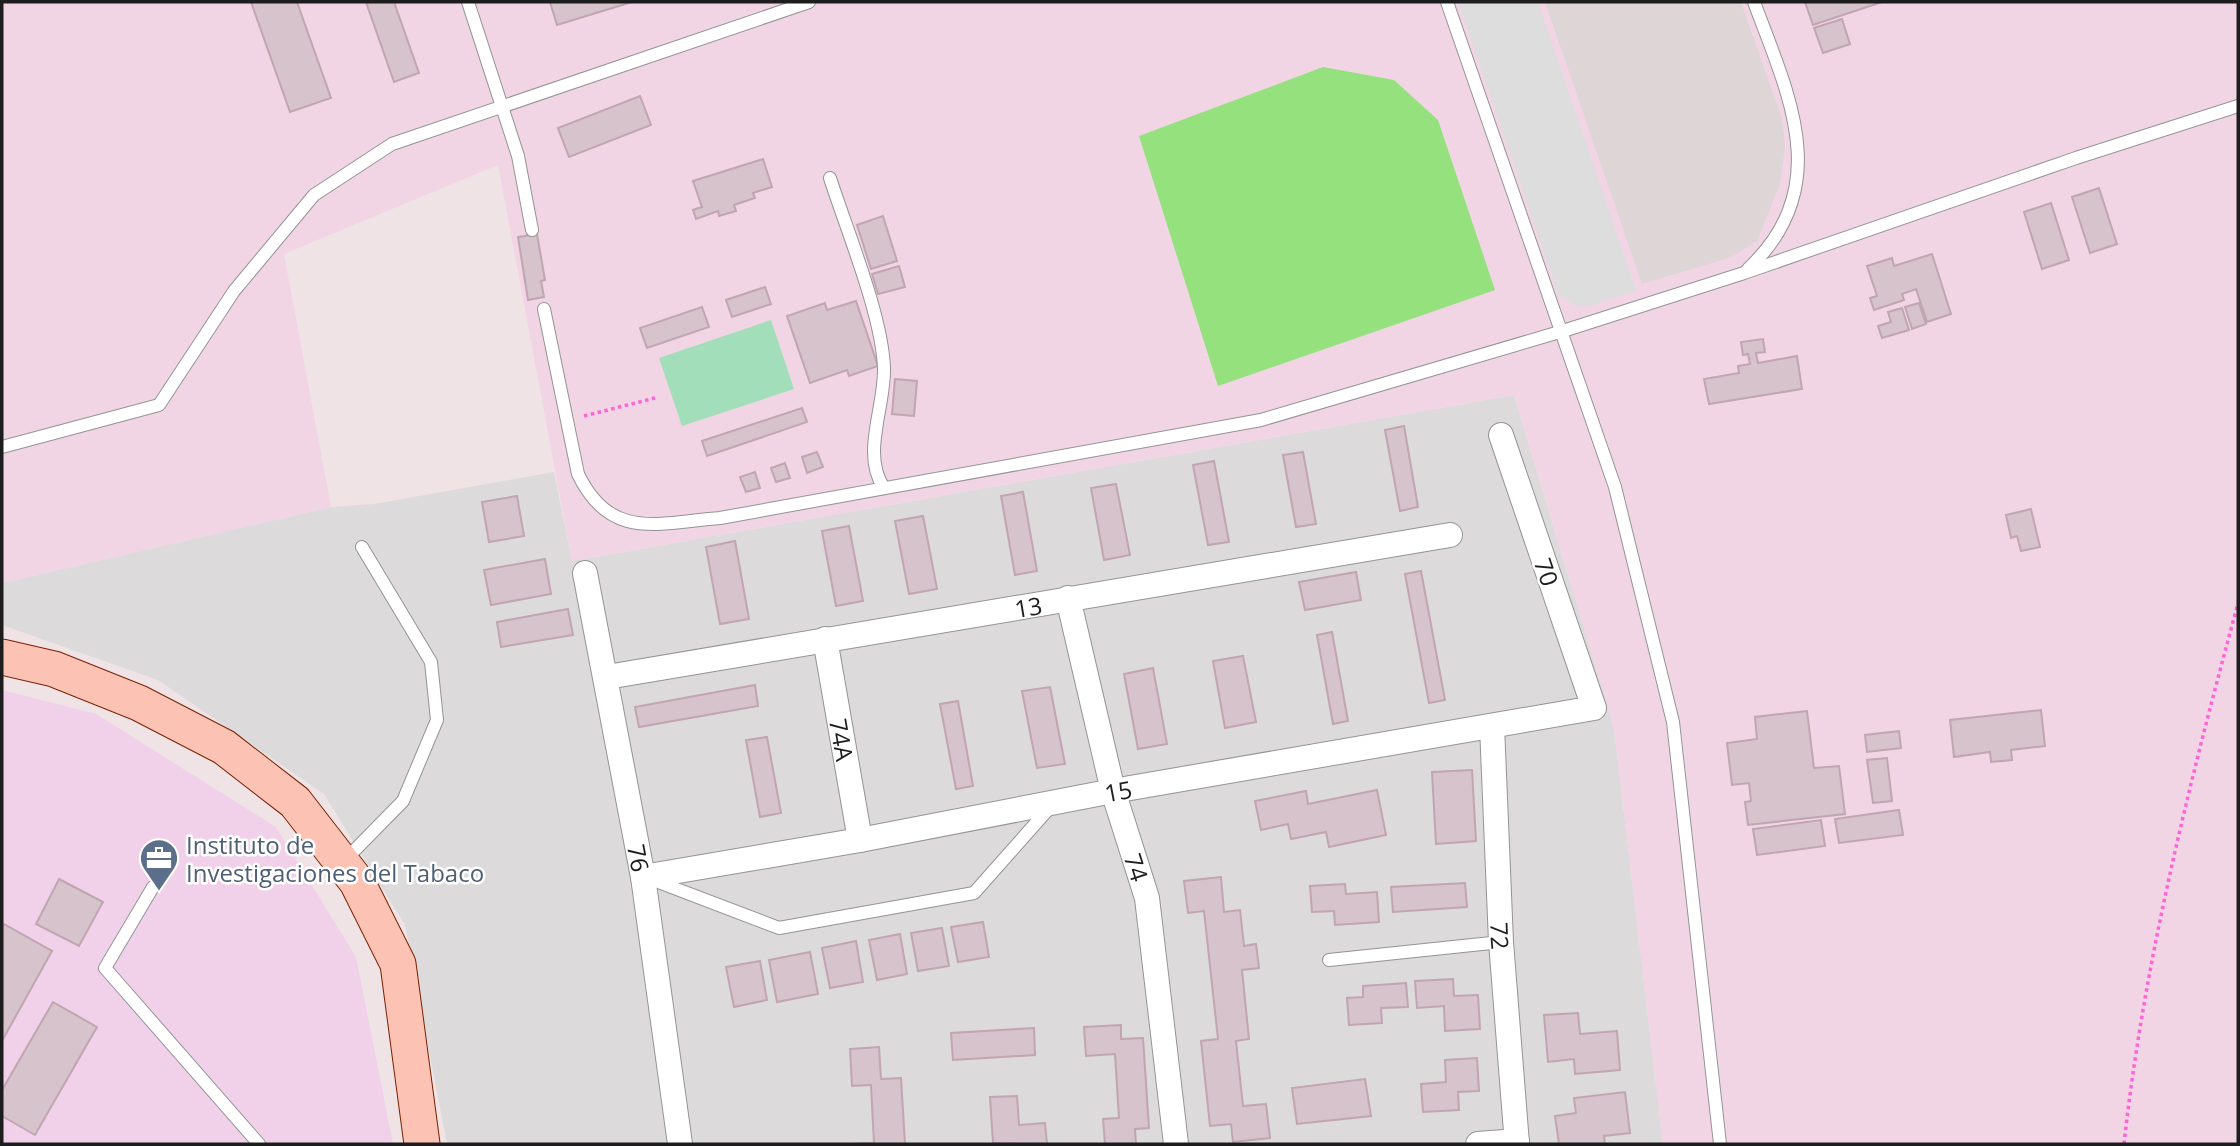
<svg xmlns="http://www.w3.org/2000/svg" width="2240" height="1146" font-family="'Open Sans',sans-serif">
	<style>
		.residential { fill: #dcdadb }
		.commercial { fill: #f1d1ea }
		.military { fill: #f2d5e5 }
		.airport { fill: #ddd5d6 }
		.pitch { fill: #94e17e }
		.parking { fill: #ddd }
		.water { fill: #a1deb9 }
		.building { fill: #d6c3cb; stroke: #c1a5b0; stroke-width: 2 }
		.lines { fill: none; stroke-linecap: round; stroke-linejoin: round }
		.lane-casing { stroke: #949494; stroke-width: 14 }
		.street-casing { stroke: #949494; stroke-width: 26 }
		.secondary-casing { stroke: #782101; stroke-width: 37 }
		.path { stroke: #ff64d6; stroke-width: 3.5; stroke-dasharray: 3.5 3.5; stroke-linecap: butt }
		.lane { stroke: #fff; stroke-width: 12 }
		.street { stroke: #fff; stroke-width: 24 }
		.secondary { stroke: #fcc3b4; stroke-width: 35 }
		.labels { text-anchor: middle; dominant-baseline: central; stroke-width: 5; stroke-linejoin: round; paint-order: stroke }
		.street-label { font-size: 24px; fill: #1d1d1d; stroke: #fff }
		.service-label { font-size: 24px; fill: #4e5e75; stroke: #fff; text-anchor: start }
	</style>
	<rect width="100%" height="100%" fill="#efe3e5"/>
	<polygon class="residential" points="1514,395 1614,728 1663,1144 447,1144 405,925 324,794 158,680 2,625 2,583 331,507 375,504 554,472 572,561"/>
	<polygon class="commercial" points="2,690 96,714 276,827 356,957 393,1144 2,1144"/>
	<polygon class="military" points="2,2 2238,2 2238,1144 1663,1144 1614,728 1514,395 572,561 498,165 284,254 331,507 2,583"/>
	<polygon class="airport" points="1545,2 1741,2 1782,119 1785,147 1780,184 1757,241 1732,257 1642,284"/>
	<polygon class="pitch" points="1323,67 1394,80 1438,120 1495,290 1218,386 1139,136"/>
	<polygon class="parking" points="1458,2 1538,2 1636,290 1590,306 1575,305 1559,296"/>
	<polygon class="water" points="771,320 794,389 682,426 659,358"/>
	<g class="building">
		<polygon points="251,2 297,2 331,98 290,112"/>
		<polygon points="366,2 394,2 419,73 394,82"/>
		<polygon points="550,2 632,2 557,25"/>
		<polygon points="1805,2 1882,2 1813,25"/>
		<polygon points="1842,19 1850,44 1823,53 1814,28"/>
		<polygon points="640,96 651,125 569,157 558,128"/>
		<polygon points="763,159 772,187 753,193 755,198 734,205 736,211 719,216 718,211 696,219 693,210 702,207 693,181"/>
		<polygon points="2099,188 2117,244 2090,253 2072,197"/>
		<polygon points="2051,203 2069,260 2042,269 2024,212"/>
		<polygon points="883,216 897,261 871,269 857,225"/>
		<polygon points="537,234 545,280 541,281 544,297 528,300 518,237"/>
		<polygon points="1932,254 1951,314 1927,322 1916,289 1902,294 1904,300 1874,310 1870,298 1877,296 1867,266 1892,258 1894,266"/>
		<polygon points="899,266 905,287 878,294 872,274"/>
		<polygon points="765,287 771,304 732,317 726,300"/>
		<polygon points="856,301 878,366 849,376 847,370 810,383 787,316 825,303 827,310"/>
		<polygon points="1919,303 1926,324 1912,329 1905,307"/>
		<polygon points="702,307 709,327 647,348 640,328"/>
		<polygon points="1902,308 1909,330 1882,338 1878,326 1891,322 1888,312"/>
		<polygon points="1763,339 1765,352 1756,353 1758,363 1797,356 1802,389 1709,404 1704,379 1739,373 1738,366 1750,364 1748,354 1743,355 1741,342"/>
		<polygon points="895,379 917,381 914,416 892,414"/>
		<polygon points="802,408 807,422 707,456 702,441"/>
		<polygon points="1404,426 1418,507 1400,511 1385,430"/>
		<polygon points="817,452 823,467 807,473 802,457"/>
		<polygon points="1303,452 1316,524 1296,527 1283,455"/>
		<polygon points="1214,461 1229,542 1208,545 1193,465"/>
		<polygon points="785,463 790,478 776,482 771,468"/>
		<polygon points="755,472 760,488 746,492 740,477"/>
		<polygon points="1116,484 1130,555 1104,560 1091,488"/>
		<polygon points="1023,492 1037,571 1015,575 1001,496"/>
		<polygon points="517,496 524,536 489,542 482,502"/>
		<polygon points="2031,509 2040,547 2021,551 2017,536 2011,538 2006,515"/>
		<polygon points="923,516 937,589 909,594 895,521"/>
		<polygon points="849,526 863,601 836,606 822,531"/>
		<polygon points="735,541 749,619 720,624 706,547"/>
		<polygon points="545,559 551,594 491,605 484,570"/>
		<polygon points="1421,571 1445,700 1429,703 1405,574"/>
		<polygon points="1356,572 1361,600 1305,610 1299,582"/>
		<polygon points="568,609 573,635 501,647 497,622"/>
		<polygon points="1332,632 1348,721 1333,724 1317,635"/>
		<polygon points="1243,656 1256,722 1225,728 1213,661"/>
		<polygon points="1153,668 1167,744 1138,749 1124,674"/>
		<polygon points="755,685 758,706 639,727 635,707"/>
		<polygon points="1050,687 1065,764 1037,768 1022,691"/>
		<polygon points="958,701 973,786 956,789 940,704"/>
		<polygon points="2041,710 2045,746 2011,750 2012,760 1991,762 1990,752 1954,757 1950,720"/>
		<polygon points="1807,711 1814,768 1839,766 1845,814 1748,825 1745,802 1751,801 1749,783 1732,785 1727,743 1757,739 1755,717"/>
		<polygon points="1899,731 1901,748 1867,752 1865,735"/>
		<polygon points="767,737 781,813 760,817 746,740"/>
		<polygon points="1887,758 1892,801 1873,803 1867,760"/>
		<polygon points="1472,770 1476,841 1436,844 1432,772"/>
		<polygon points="1377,790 1386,835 1329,847 1326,832 1291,839 1288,824 1261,830 1255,801 1306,791 1308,804"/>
		<polygon points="1899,810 1903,835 1839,843 1835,819"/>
		<polygon points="1821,820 1825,846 1757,855 1753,829"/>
		<polygon points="1221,877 1224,912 1240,910 1244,946 1256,944 1259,968 1242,970 1249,1039 1236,1041 1243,1106 1266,1104 1270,1138 1233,1142 1231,1124 1210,1126 1201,1041 1218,1039 1204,911 1188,913 1184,881"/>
		<polygon points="59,879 103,902 79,946 36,924"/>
		<polygon points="1465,883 1467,907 1393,912 1391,887"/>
		<polygon points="1345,884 1346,894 1377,892 1379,922 1335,925 1334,911 1312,912 1310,886"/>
		<polygon points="983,922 989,957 958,962 951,927"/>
		<polygon points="4,924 52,951 2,1041 2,927"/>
		<polygon points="942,928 949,966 918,971 911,933"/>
		<polygon points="900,934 907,974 877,980 869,940"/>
		<polygon points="856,941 863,982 830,988 822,948"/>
		<polygon points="810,952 818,994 777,1002 769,960"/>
		<polygon points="760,961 767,1000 734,1007 726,967"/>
		<polygon points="1453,979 1454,996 1478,995 1480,1029 1445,1031 1444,1006 1417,1008 1415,981"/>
		<polygon points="1406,983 1408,1007 1381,1008 1382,1023 1349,1025 1347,998 1363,997 1363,986"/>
		<polygon points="53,1002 97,1027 35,1135 2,1116 2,1090"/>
		<polygon points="1578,1013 1580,1034 1617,1031 1620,1070 1575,1074 1574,1059 1548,1062 1544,1015"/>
		<polygon points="1121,1025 1121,1039 1143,1038 1149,1128 1135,1129 1136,1144 1105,1144 1103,1119 1119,1118 1115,1054 1086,1056 1084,1027"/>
		<polygon points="1034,1028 1035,1055 953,1060 951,1033"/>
		<polygon points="879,1047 881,1079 901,1078 905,1144 850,1144 874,1143 871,1085 852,1086 850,1049"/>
		<polygon points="1477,1058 1479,1091 1458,1092 1459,1110 1423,1112 1421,1084 1446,1082 1445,1060"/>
		<polygon points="1365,1079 1371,1116 1297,1124 1292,1088"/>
		<polygon points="1625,1092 1630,1133 1604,1136 1605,1144 1559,1144 1555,1116 1576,1113 1574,1098"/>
		<polygon points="1017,1096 1019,1125 1045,1123 1047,1144 993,1143 990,1097"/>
	</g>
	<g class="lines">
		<g class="lane-casing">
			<g id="lane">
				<polyline points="468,2 518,156 532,230"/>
				<polyline points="1447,2 1615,487 1673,722 1720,1144"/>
				<path d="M 830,178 C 847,231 882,315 884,368 C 885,408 861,454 884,488"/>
				<path d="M 1748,269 C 1835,187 1789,96 1754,2"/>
				<path d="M 544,309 L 578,474 C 610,541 658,523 720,518 L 1261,420 L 1563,331 L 1744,273 L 2076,158 L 2238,106"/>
				<polyline points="2,447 159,405 234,291 314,195 392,144 809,2"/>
				<polyline points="345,860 403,801 437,720 431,662 362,547"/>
				<polyline points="653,880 779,928 974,893 1052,805"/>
				<polyline points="153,887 105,968 259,1144"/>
				<polyline points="1329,960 1501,942"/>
			</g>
		</g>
		<g class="street-casing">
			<g id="street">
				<path id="s1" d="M 585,573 L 643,877 L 680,1144"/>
				<path id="s2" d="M 1068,598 L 1113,791 L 1147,898 L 1176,1144"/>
				<path id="s3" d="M 825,639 L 860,840"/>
				<path id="s4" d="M 607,677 L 1450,535"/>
				<path id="s5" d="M 1492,726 L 1501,942 L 1517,1144"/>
				<path id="s6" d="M 643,877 L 860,840 L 1113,791 L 1594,708 L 1501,435"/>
				<polyline points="1478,1144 1517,1141"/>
			</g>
		</g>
		<g class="secondary-casing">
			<polyline id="secondary" points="2,657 54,669 139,703 224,747 295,802 357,882 398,964 422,1144"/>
		</g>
		<g class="path">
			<polyline points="584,416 655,398"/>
			<path d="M 2124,1144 C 2144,961 2190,781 2238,603"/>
		</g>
		<use href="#lane" class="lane"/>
		<use href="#street" class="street"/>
		<use href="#secondary" class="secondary"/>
	</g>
	<defs>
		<g id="office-pin" transform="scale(2.0125)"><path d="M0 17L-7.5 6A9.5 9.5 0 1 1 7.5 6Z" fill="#5c6f8a" stroke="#fff"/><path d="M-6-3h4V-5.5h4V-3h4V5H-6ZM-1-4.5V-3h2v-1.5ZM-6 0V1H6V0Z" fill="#fff"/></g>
	</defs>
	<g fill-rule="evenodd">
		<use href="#office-pin" x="159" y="858"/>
	</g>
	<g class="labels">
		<g class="street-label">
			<text transform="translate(1547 572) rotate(71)">70</text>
			<text stroke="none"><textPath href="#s4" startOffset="427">13</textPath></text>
			<text stroke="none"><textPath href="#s3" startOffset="102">74A</textPath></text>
			<text stroke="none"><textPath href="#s6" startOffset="483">15</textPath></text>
			<text stroke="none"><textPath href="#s1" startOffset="290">76</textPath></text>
			<text stroke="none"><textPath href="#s2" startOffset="278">74</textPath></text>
			<text stroke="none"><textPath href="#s5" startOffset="210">72</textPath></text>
		</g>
		<g class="service-label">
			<text x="186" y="844">Instituto de<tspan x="186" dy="28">Investigaciones del Tabaco</tspan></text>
		</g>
	</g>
	<rect width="2240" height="1146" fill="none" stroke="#1d1d1d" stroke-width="7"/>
</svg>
